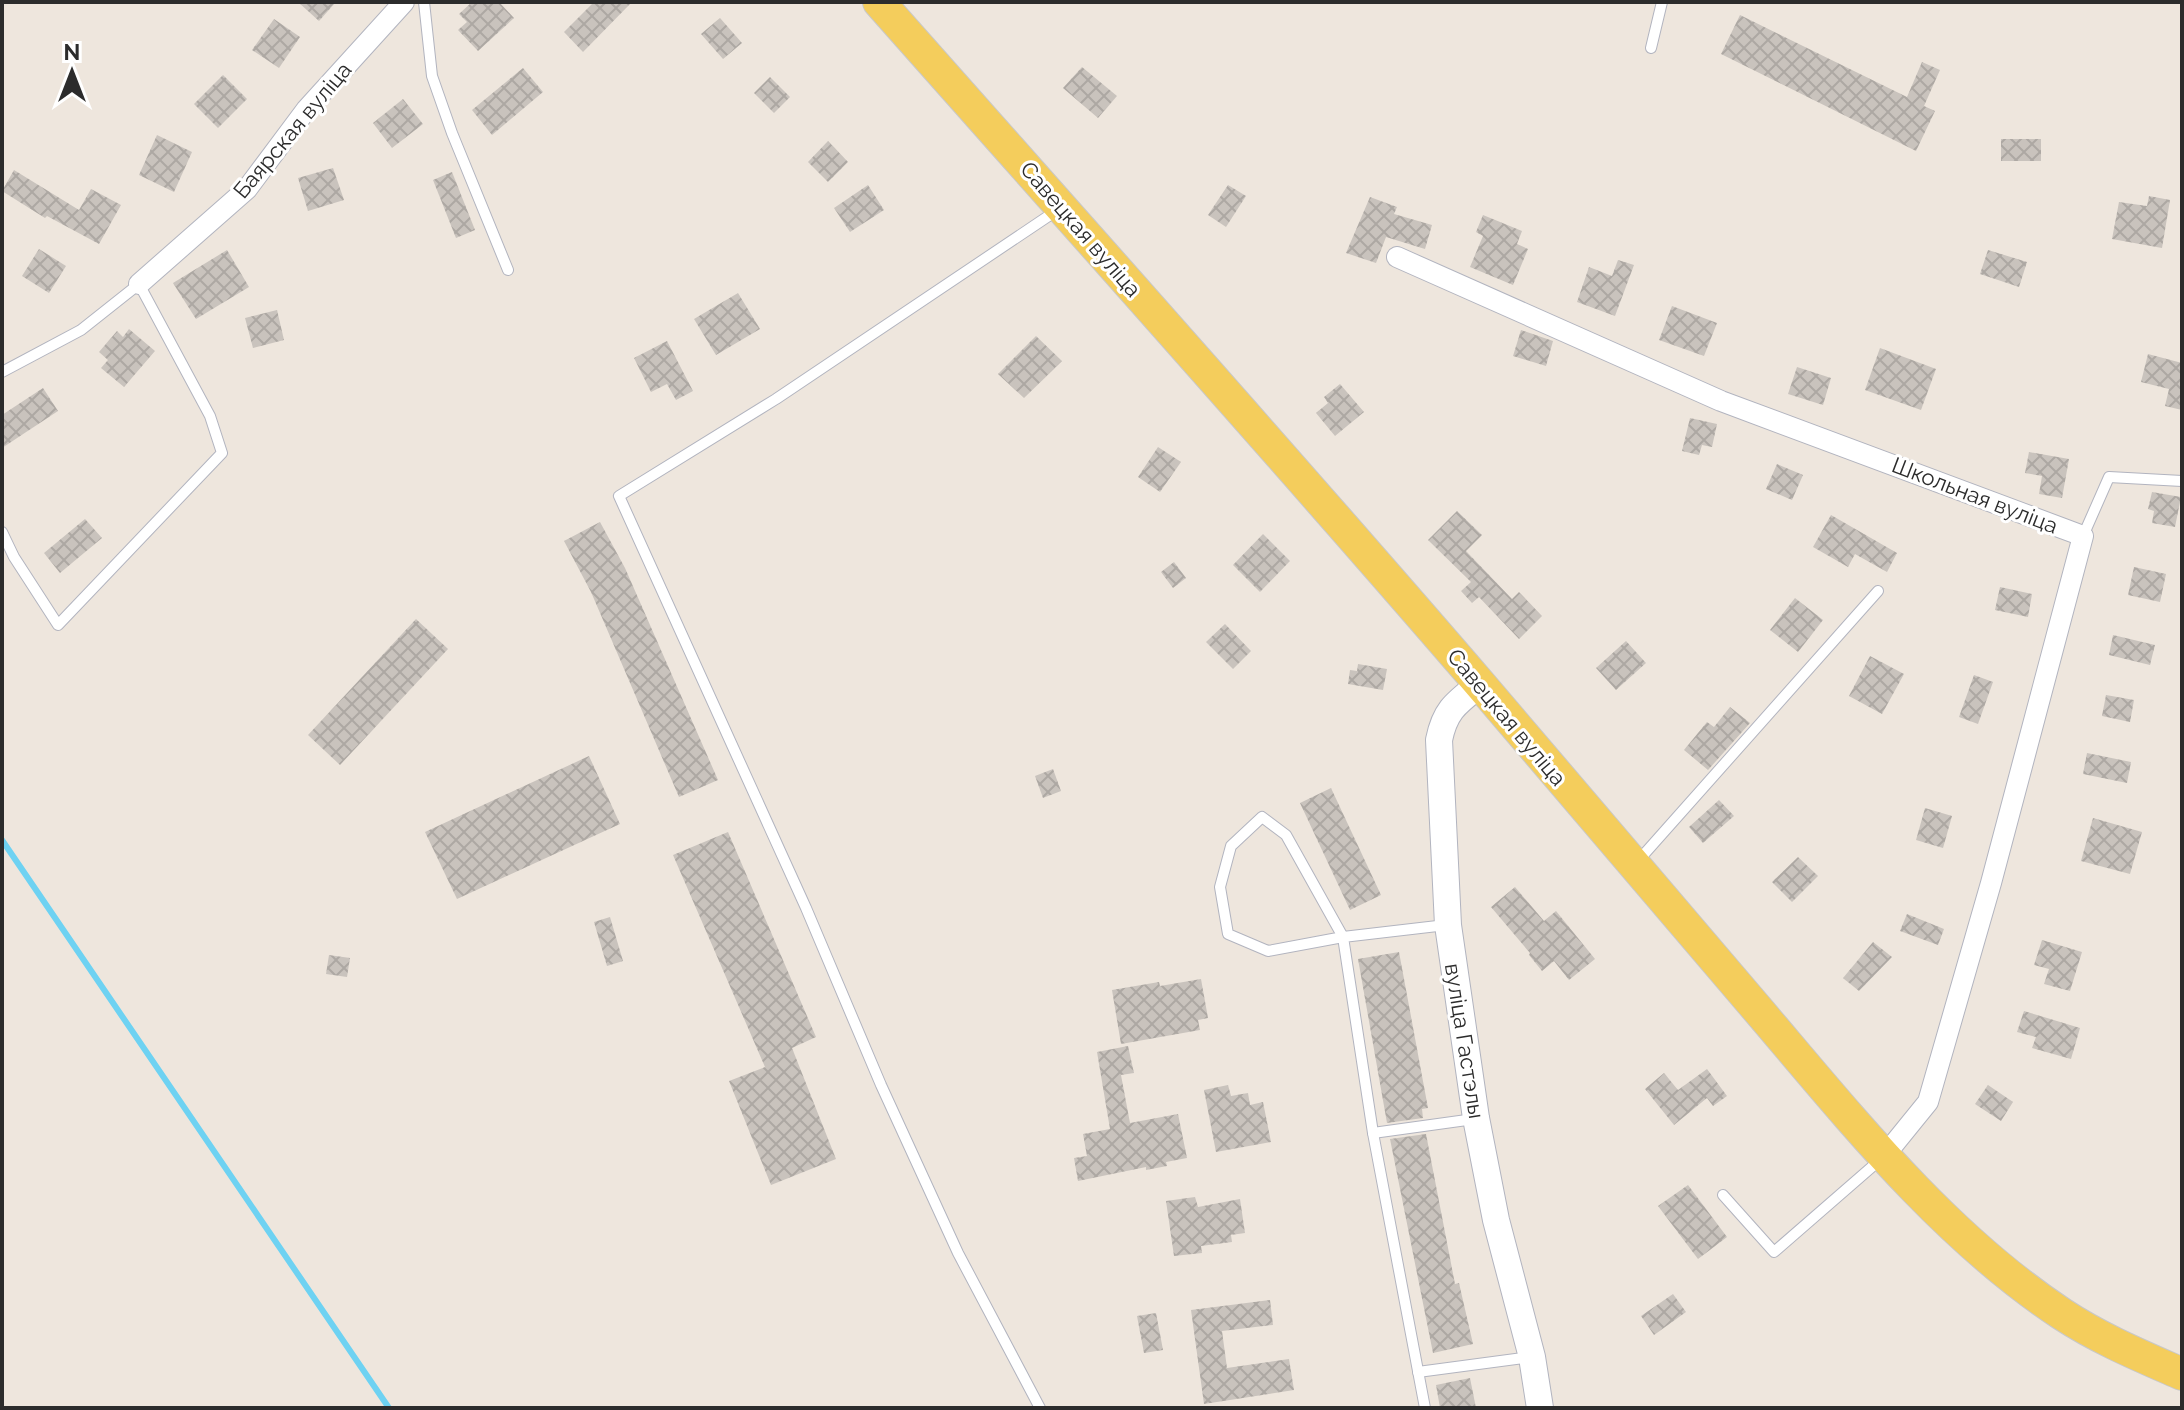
<svg xmlns="http://www.w3.org/2000/svg" width="2184" height="1410" font-family="Raleway,sans-serif">
	<style>
		.lines { fill: none; stroke-linecap: round; stroke-linejoin: round }
		.stream { stroke: #6ed2f2; stroke-width: 6 }
		.building { fill: url(#building-cross-hatch) }
		.service-casing { stroke: #b2b4bf; stroke-width: 12 }
		.minor-casing { stroke: #b2b4bf; stroke-width: 22 }
		.tertiary-casing { stroke: #b2b4bf; stroke-width: 28 }
		.primary-casing { stroke: #c8c8c8; stroke-width: 34 }
		.service { stroke: #fff; stroke-width: 10 }
		.minor { stroke: #fff; stroke-width: 20 }
		.tertiary { stroke: #fff; stroke-width: 26 }
		.primary { stroke: #f4cd5c; stroke-width: 32 }
		.labels { text-anchor: middle; dominant-baseline: central; stroke-width: 6; stroke-linejoin: round; paint-order: stroke }
		.street-label { font-size: 22px; fill: #2c2c2c; stroke: #fff }
	</style>
	<defs>
		<pattern id="building-cross-hatch" width="8" height="8" patternUnits="userSpaceOnUse" patternTransform="scale(2)"><rect width="8" height="8" fill="#c9c3bd"/><path d="M0 0l8 8M0 8l8-8" fill="none" stroke="#ada8a3"/></pattern>
	</defs>
	<rect width="100%" height="100%" fill="#eee6dd"/>
	<g class="lines">
		<polyline class="stream" points="2,840 389,1408"/>
	</g>
	<g class="building">
		<polygon points="298,2 336,2 319,21"/>
		<polygon points="472,2 499,2 514,18 478,51 458,30 467,22 459,14"/>
		<polygon points="594,2 632,2 583,52 564,32"/>
		<polygon points="1740,15 1907,97 1922,62 1940,70 1924,106 1935,111 1916,151 1721,54"/>
		<polygon points="720,18 742,43 723,59 701,34"/>
		<polygon points="274,19 300,37 279,68 252,50"/>
		<polygon points="1082,67 1117,96 1098,118 1063,88"/>
		<polygon points="523,68 543,92 492,135 472,110"/>
		<polygon points="223,75 247,99 218,128 194,104"/>
		<polygon points="770,77 790,97 774,113 754,93"/>
		<polygon points="403,99 423,124 392,148 373,123"/>
		<polygon points="157,135 192,152 174,192 139,175"/>
		<rect x="2001" y="139" width="40" height="22"/>
		<polygon points="828,141 848,162 828,182 808,162"/>
		<polygon points="333,168 344,200 308,211 298,178"/>
		<polygon points="14,170 79,210 91,189 121,205 99,244 47,216 45,218 2,191"/>
		<polygon points="452,172 475,230 456,238 433,180"/>
		<polygon points="868,185 884,210 850,232 834,208"/>
		<polygon points="1228,185 1246,196 1226,227 1208,215"/>
		<polygon points="2149,196 2170,200 2162,248 2112,239 2119,202 2147,206"/>
		<polygon points="1370,197 1397,207 1394,214 1432,225 1425,249 1386,237 1376,263 1346,253"/>
		<polygon points="1483,215 1522,231 1517,244 1528,249 1513,285 1470,267 1483,236 1476,232"/>
		<polygon points="39,249 66,266 49,293 22,276"/>
		<polygon points="227,250 249,287 196,319 173,283"/>
		<polygon points="1988,250 2027,262 2019,287 1980,274"/>
		<polygon points="1618,260 1634,265 1615,316 1577,302 1589,267 1612,276"/>
		<polygon points="738,293 760,329 716,355 694,319"/>
		<polygon points="1672,306 1717,323 1704,356 1659,340"/>
		<polygon points="277,310 284,340 253,348 245,318"/>
		<polygon points="129,329 155,351 124,387 101,368 108,360 99,352 117,331 123,337"/>
		<polygon points="1521,330 1553,341 1546,366 1513,356"/>
		<polygon points="1036,336 1062,361 1024,398 998,374"/>
		<polygon points="667,341 693,391 676,400 667,384 651,392 634,358"/>
		<polygon points="1880,348 1936,369 1921,410 1865,390"/>
		<polygon points="2148,354 2182,363 2182,410 2165,406 2169,389 2141,382"/>
		<polygon points="1797,367 1831,378 1823,405 1788,394"/>
		<polygon points="1340,384 1364,412 1335,436 1316,413 1328,403 1324,397"/>
		<polygon points="43,388 58,411 2,448 2,415"/>
		<polygon points="1690,418 1717,424 1712,447 1702,445 1699,455 1682,451"/>
		<polygon points="1158,447 1181,462 1160,492 1138,477"/>
		<polygon points="2029,452 2069,459 2062,498 2039,494 2042,476 2025,473"/>
		<polygon points="1777,464 1803,475 1792,500 1766,489"/>
		<polygon points="2152,492 2181,497 2175,527 2152,523 2154,511 2148,509"/>
		<polygon points="1457,511 1482,535 1466,551 1512,599 1519,592 1542,616 1519,639 1479,597 1472,603 1461,591 1471,582 1428,540"/>
		<polygon points="1831,515 1897,553 1887,572 1855,554 1848,567 1813,547"/>
		<polygon points="85,519 102,538 60,573 44,553"/>
		<polygon points="600,522 625,568 718,780 679,797 591,592 564,541"/>
		<polygon points="1263,534 1290,561 1260,592 1233,565"/>
		<polygon points="1174,562 1186,578 1173,588 1161,572"/>
		<polygon points="2134,567 2166,574 2160,602 2128,595"/>
		<polygon points="2000,587 2032,594 2028,617 1995,610"/>
		<polygon points="1795,598 1823,620 1798,652 1770,630"/>
		<polygon points="416,619 448,649 340,765 308,735"/>
		<polygon points="1225,624 1251,651 1233,669 1206,642"/>
		<polygon points="2113,635 2155,645 2150,665 2109,655"/>
		<polygon points="1626,641 1646,663 1616,690 1596,668"/>
		<polygon points="1870,656 1904,674 1882,714 1849,696"/>
		<polygon points="1358,664 1387,669 1383,690 1348,684 1350,670 1357,671"/>
		<polygon points="1974,675 1993,682 1978,724 1959,717"/>
		<polygon points="2106,695 2134,700 2130,722 2102,716"/>
		<polygon points="1730,707 1750,723 1708,770 1684,750 1707,722 1714,727"/>
		<polygon points="2087,753 2131,762 2127,783 2083,774"/>
		<polygon points="589,756 620,824 457,899 425,832"/>
		<polygon points="1053,769 1061,791 1043,798 1035,776"/>
		<polygon points="1331,788 1381,895 1350,910 1300,803"/>
		<polygon points="1719,800 1734,816 1703,843 1689,827"/>
		<polygon points="1925,808 1952,816 1943,848 1916,840"/>
		<polygon points="2093,818 2142,832 2130,874 2081,861"/>
		<polygon points="728,832 816,1037 792,1048 836,1159 771,1185 729,1081 765,1067 673,855"/>
		<polygon points="1798,857 1818,876 1792,902 1772,882"/>
		<polygon points="1515,887 1544,921 1556,911 1595,959 1569,980 1554,961 1542,971 1529,955 1530,953 1491,907"/>
		<polygon points="1907,914 1944,929 1938,945 1900,931"/>
		<polygon points="610,917 623,961 607,966 594,922"/>
		<polygon points="2042,940 2082,952 2070,991 2044,984 2049,969 2034,965"/>
		<polygon points="1873,942 1892,957 1859,991 1843,978"/>
		<polygon points="1399,952 1428,1108 1422,1109 1423,1118 1387,1123 1358,959"/>
		<polygon points="329,955 350,958 347,977 326,974"/>
		<polygon points="1201,979 1208,1018 1198,1020 1200,1030 1121,1044 1112,990 1159,982 1160,986"/>
		<polygon points="2024,1011 2080,1028 2071,1059 2032,1048 2036,1037 2017,1032"/>
		<polygon points="1128,1046 1134,1073 1121,1075 1130,1123 1178,1114 1187,1158 1166,1162 1167,1166 1146,1170 1146,1167 1078,1181 1074,1158 1087,1156 1083,1134 1110,1129 1097,1052"/>
		<polygon points="1707,1069 1727,1096 1713,1106 1707,1098 1674,1125 1645,1089 1664,1073 1678,1090"/>
		<polygon points="1228,1085 1231,1096 1248,1093 1250,1105 1263,1102 1271,1142 1216,1152 1204,1090"/>
		<polygon points="1988,1085 2013,1102 2001,1121 1975,1104"/>
		<polygon points="1426,1134 1455,1284 1459,1283 1473,1344 1433,1353 1390,1139"/>
		<polygon points="1688,1185 1727,1237 1698,1259 1658,1206"/>
		<polygon points="1195,1197 1198,1207 1240,1199 1245,1233 1231,1235 1232,1242 1201,1246 1202,1253 1174,1256 1166,1201"/>
		<polygon points="1673,1294 1686,1312 1654,1335 1641,1316"/>
		<polygon points="1270,1300 1273,1325 1222,1331 1227,1368 1289,1359 1294,1390 1204,1404 1191,1310"/>
		<polygon points="1156,1313 1163,1350 1144,1353 1137,1316"/>
		<polygon points="1470,1378 1476,1408 1440,1408 1436,1385"/>
	</g>
	<g class="lines">
		<g class="service-casing">
			<g id="service">
				<polyline points="424,2 432,76 452,133 508,270"/>
				<polyline points="1651,48 1662,2"/>
				<polyline points="2,372 81,330 139,284 210,416 222,453 58,625 14,557 2,532"/>
				<polyline points="2083,536 2109,477 2182,481"/>
				<polyline points="1638,861 1878,591"/>
				<polyline points="1373,1133 1474,1119"/>
				<polyline points="1723,1195 1774,1252 1881,1159"/>
				<polyline points="1418,1372 1531,1357"/>
				<polyline points="1040,1408 958,1253 881,1085 806,908 619,496 776,399 1056,211"/>
				<polyline points="1425,1408 1373,1133 1343,937 1268,951 1228,934 1220,887 1231,846 1262,817 1286,835 1343,937 1446,925"/>
			</g>
		</g>
		<g class="minor-casing">
			<g id="minor">
				<polyline points="1397,257 1721,401 2083,536 1991,883 1928,1102 1885,1155"/>
				<polyline points="139,284 247,189 306,110 404,2"/>
			</g>
		</g>
		<g class="tertiary-casing">
			<path id="tertiary" d="M 1480,684 C 1456,703 1445,710 1439,740 L 1448,925 L 1476,1118 L 1496,1220 L 1532,1357 L 1540,1408"/>
		</g>
		<g class="primary-casing">
			<path id="primary" d="M 879,2 C 1080,229 1282,454 1480,684 C 1571,790 1662,897 1753,1004 C 1847,1114 1941,1234 2062,1314 C 2100,1339 2141,1356 2182,1374"/>
		</g>
		<use href="#service" class="service"/>
		<use href="#minor" class="minor"/>
		<use href="#tertiary" class="tertiary"/>
		<use href="#primary" class="primary"/>
	</g>
	<g class="labels">
		<g class="street-label">
			<text transform="translate(292 130) rotate(-50)">Баярская вуліца</text>
			<text transform="translate(1081 229) rotate(49)">Савецкая вуліца</text>
			<text transform="translate(1975 495) rotate(21)">Школьная вуліца</text>
			<text transform="translate(1507 717) rotate(50)">Савецкая вуліца</text>
			<text transform="translate(1465 1041) rotate(81)">вуліца Гастэлы</text>
		</g>
	</g>
	<rect width="2184" height="1410" fill="none" stroke="#2c2c2c" stroke-width="8"/>
	<g transform="translate(72 72)" stroke="#ffffff" stroke-width="6" paint-order="stroke">
	<path d="M0-6L14 30L0 20L-14 30Z" fill="#2c2c2c"/>
	<text y="-12" font-size="22" font-weight="bold" text-anchor="middle" fill="#2c2c2c">N</text>
	</g>
</svg>
